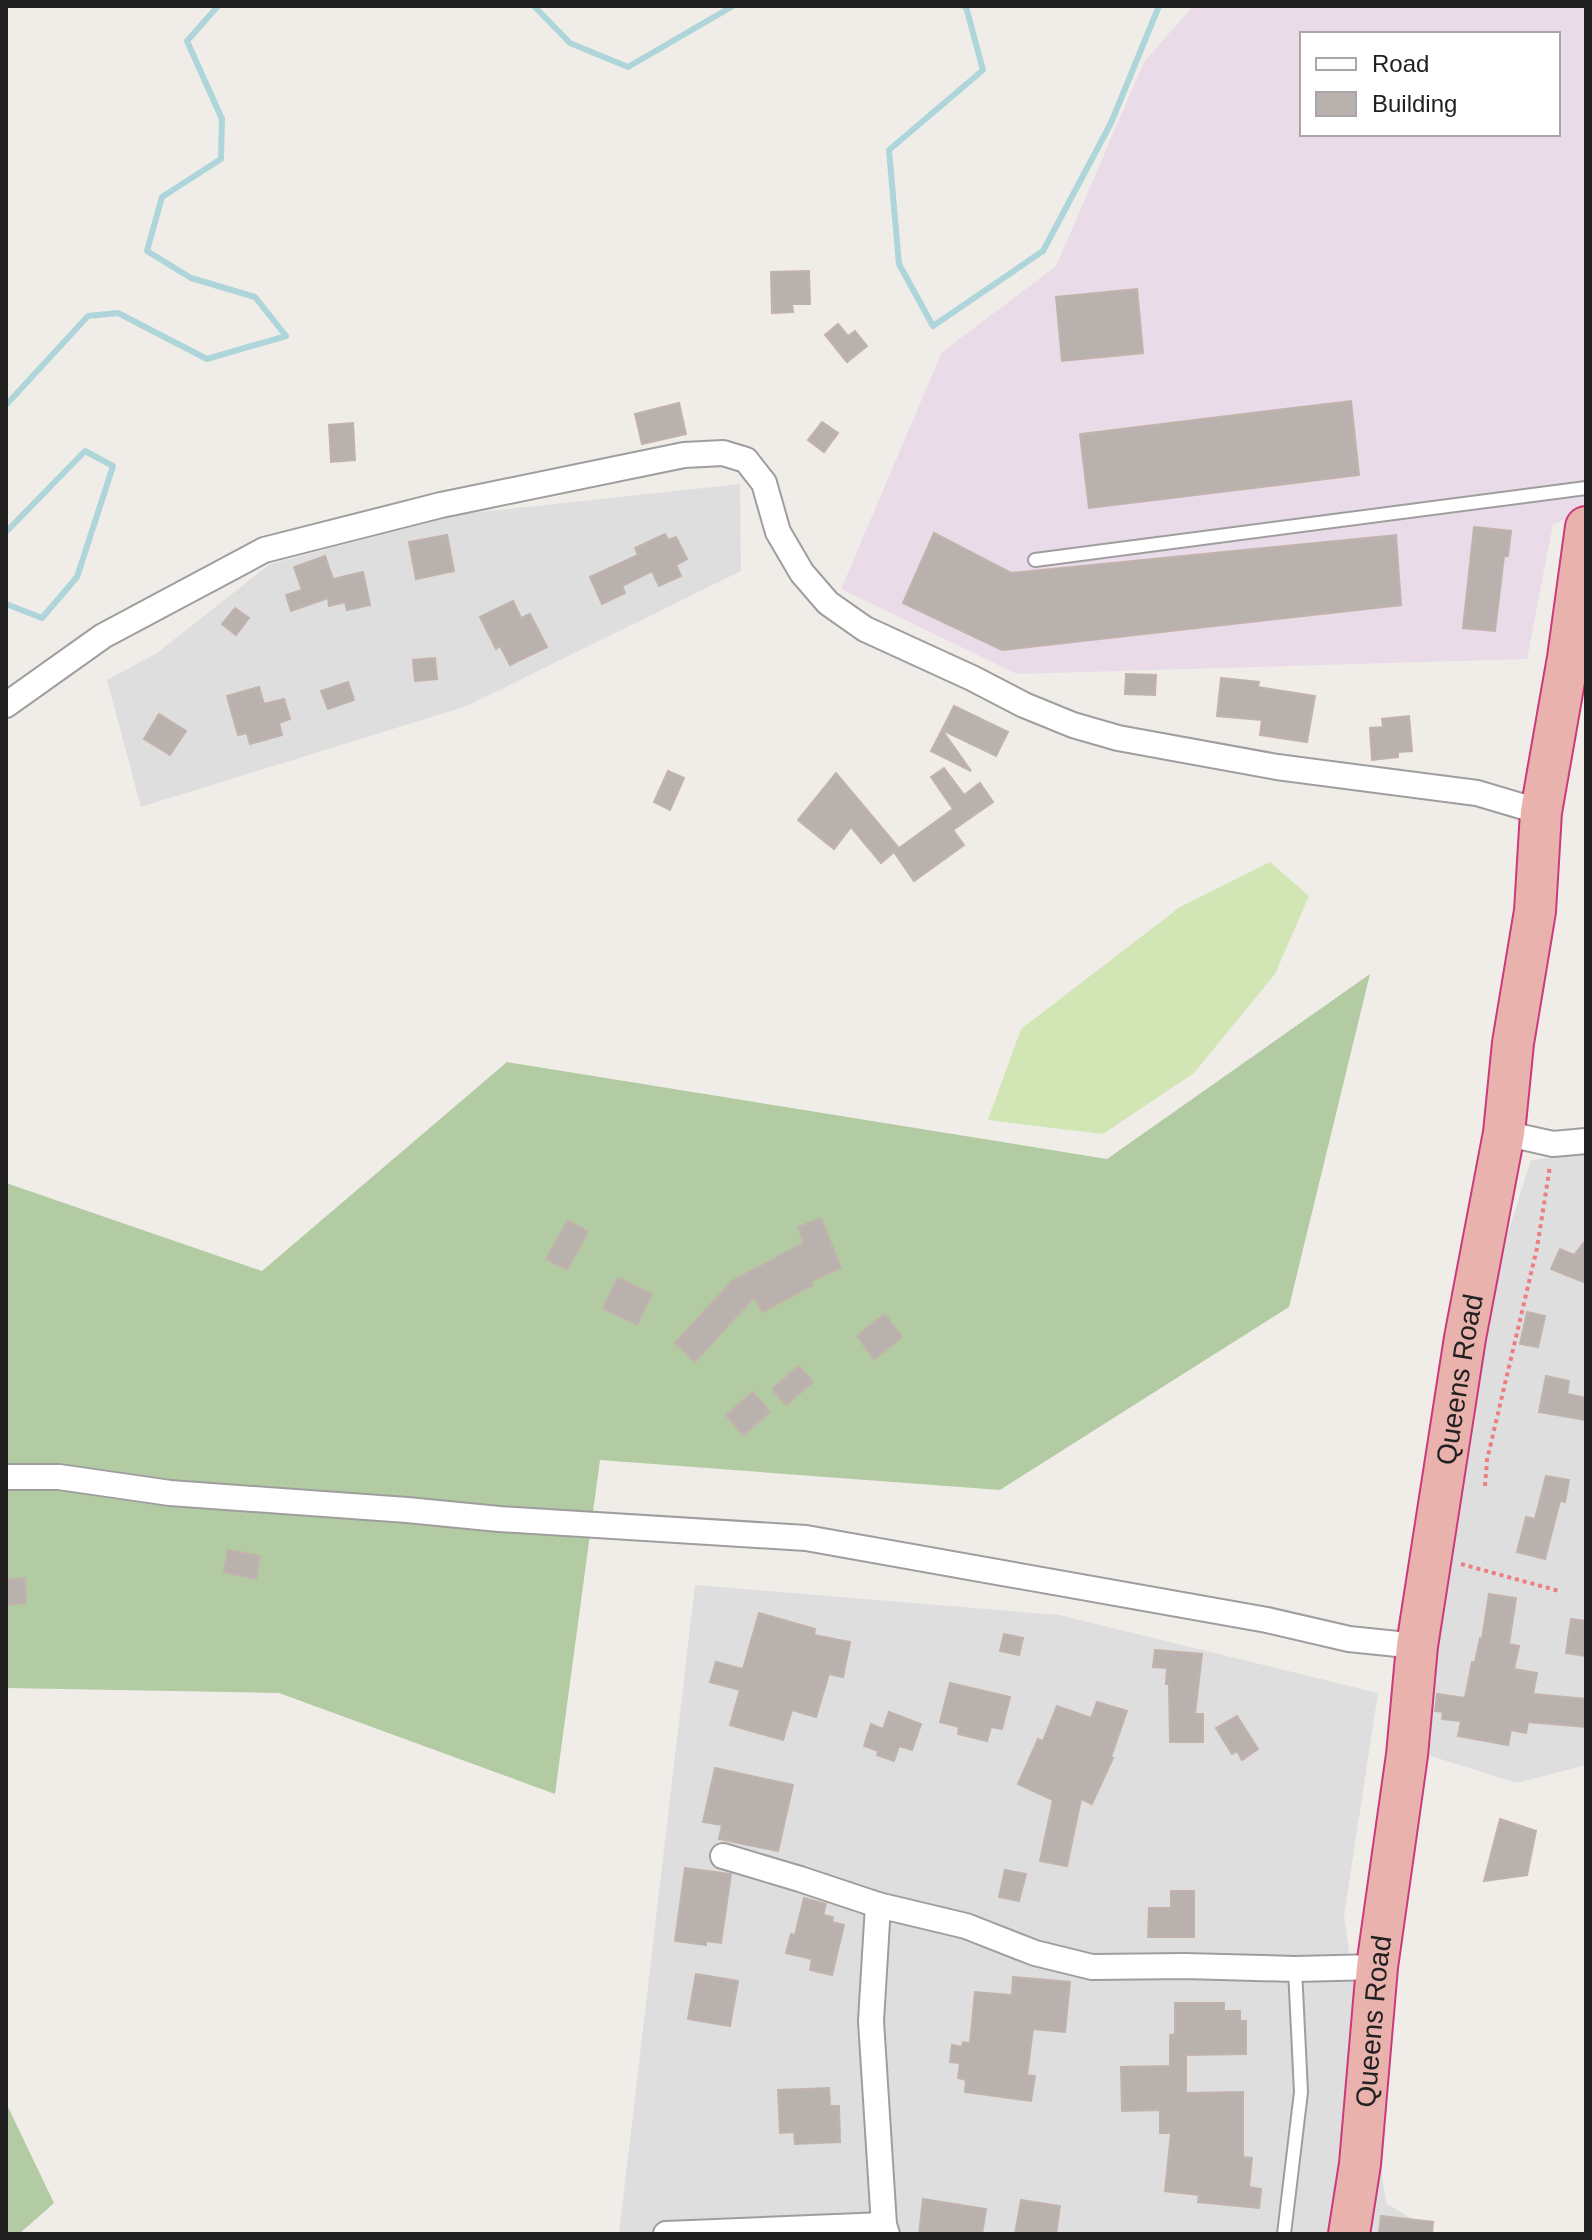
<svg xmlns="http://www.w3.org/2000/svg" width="1592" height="2240" font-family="Arial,sans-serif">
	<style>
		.residential { fill: #dfdede }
		.industrial { fill: #e9dbe8; fill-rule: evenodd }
		.grass { fill: #d2e5b4 }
		.forest { fill: #b3cba2 }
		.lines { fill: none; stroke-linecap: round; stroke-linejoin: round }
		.stream { stroke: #aed5d9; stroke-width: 6 }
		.building { fill: #b9b1ae; stroke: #c1b3ac; stroke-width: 2 }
		.service-casing { stroke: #9e9e9e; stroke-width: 16 }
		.minor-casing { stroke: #9e9e9e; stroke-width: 28 }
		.trunk-casing { stroke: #ca3a7d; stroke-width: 44 }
		.path { stroke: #ec7e80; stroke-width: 4; stroke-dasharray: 4 4; stroke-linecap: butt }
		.service { stroke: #fff; stroke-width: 12 }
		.minor { stroke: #fff; stroke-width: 24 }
		.trunk { stroke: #e9b2ad; stroke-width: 40 }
		.labels { text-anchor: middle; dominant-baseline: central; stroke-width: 7; stroke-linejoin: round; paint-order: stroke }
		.street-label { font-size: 28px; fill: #212121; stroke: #fff }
	</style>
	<rect width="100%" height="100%" fill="#f0ede9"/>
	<g class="residential">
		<polygon points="740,484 741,571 467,706 141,807 107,680 157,653 270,564 461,514"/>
		<polygon points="1586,1154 1586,1765 1517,1783 1418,1752 1484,1308 1531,1160"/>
		<polygon points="695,1585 1059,1615 1378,1693 1344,1916 1386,2203 1437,2234 619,2234"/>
	</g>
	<path class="industrial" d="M 1193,6 L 1586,6 L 1586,513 L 1553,524 L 1527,659 L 1017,674 L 841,589 L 942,352 L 1056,266 L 1144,62 ZM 1302,34 L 1558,34 L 1558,134 L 1302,134 Z"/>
	<polygon class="grass" points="1270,862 1309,896 1275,974 1194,1073 1103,1134 988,1120 1021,1029 1180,907"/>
	<g class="forest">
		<polygon points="1370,974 1289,1307 1000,1490 600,1460 555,1794 279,1693 6,1688 6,1183 262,1271 507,1062 1107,1159"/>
		<polygon points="6,2103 54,2203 19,2234 6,2234"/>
	</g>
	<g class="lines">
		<g class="stream">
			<polyline points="534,6 570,43 628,67 733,6"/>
			<polyline points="963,6 966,7 983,70 889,150 899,264 933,326 1043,251 1111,123 1159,6"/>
			<polyline points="6,405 88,316 118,313 207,359 286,336 255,297 191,278 147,251 162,197 221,159 222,119 187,41 218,6"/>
			<polyline points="6,532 85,451 113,466 77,577 42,618 6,604"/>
		</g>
	</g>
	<g class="building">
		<polygon points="809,271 810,304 792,304 793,312 772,313 771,272"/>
		<polygon points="1137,289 1143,353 1062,361 1056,297"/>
		<polygon points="838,324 848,336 855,331 867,346 847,362 825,335"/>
		<polygon points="1351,401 1359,475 1089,508 1080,434"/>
		<polygon points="679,403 686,434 642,444 635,414"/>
		<polygon points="822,422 838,433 824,452 808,440"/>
		<polygon points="353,423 355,460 331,462 329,425"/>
		<polygon points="1474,527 1511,531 1508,556 1504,556 1495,631 1463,628"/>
		<polygon points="934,533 1011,573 1396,535 1401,605 1002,650 903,603"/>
		<polygon points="665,534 668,540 676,537 687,559 676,565 681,576 659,586 652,571 622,586 625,593 602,604 590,577 638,555 635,548"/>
		<polygon points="447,535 454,571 416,579 409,542"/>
		<polygon points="325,556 333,579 363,572 370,605 347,610 345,602 329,606 328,598 291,611 286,595 302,590 294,567"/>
		<polygon points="513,601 521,618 530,614 547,647 510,665 500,646 496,649 480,617"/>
		<polygon points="235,608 249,618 236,635 222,624"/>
		<polygon points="435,658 437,679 415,681 413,660"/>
		<polygon points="1126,674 1156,675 1155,695 1125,694"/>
		<polygon points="1221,678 1259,682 1258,687 1315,696 1307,742 1260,735 1262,720 1217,716"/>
		<polygon points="348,682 354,700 328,709 321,691"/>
		<polygon points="259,687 264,704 284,699 290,719 279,723 282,735 250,744 247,733 238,735 227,696"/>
		<polygon points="954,706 1008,732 996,756 942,730"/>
		<polygon points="159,714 186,731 170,755 144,739"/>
		<polygon points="1409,716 1412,751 1398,752 1398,757 1372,760 1370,728 1383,727 1382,719"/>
		<polygon points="942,730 971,771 931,751"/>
		<polygon points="944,768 964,795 980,783 993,802 953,830 964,845 914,881 894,852 881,863 851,827 834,849 798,820 836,773 899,848 895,851 953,809 931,777"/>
		<polygon points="668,771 684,778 670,810 654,802"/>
		<polygon points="821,1218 841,1268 811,1281 813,1285 762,1312 754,1297 695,1362 675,1343 732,1281 804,1243 798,1227"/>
		<polygon points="568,1220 588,1232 567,1270 546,1259"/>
		<polygon points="1586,1240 1586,1283 1551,1269 1560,1249 1574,1255"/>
		<polygon points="618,1278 652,1294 637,1325 603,1308"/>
		<polygon points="1527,1312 1545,1316 1538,1347 1520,1344"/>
		<polygon points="885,1314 902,1337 874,1359 857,1336"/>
		<polygon points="799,1366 813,1382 786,1405 772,1389"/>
		<polygon points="1546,1376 1569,1381 1567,1394 1586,1398 1586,1420 1539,1412"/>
		<polygon points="753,1392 770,1412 743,1435 726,1415"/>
		<polygon points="1546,1476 1569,1480 1565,1502 1560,1501 1545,1559 1517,1552 1526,1517 1535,1519"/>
		<polygon points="228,1550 260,1556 256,1579 224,1572"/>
		<polygon points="25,1578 26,1603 6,1605 6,1579"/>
		<polygon points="1489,1594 1516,1598 1509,1644 1519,1646 1514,1669 1537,1673 1533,1694 1586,1699 1586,1727 1528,1722 1526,1733 1511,1730 1508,1745 1458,1736 1461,1721 1442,1719 1443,1712 1435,1711 1437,1694 1465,1698 1472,1662 1475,1662 1480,1638 1482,1639"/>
		<polygon points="759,1613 815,1629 814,1635 850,1642 843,1677 829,1674 816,1717 792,1710 783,1740 730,1725 740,1690 710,1682 716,1662 743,1669"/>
		<polygon points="1571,1619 1586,1621 1586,1656 1566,1653"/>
		<polygon points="1004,1634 1023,1638 1019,1655 1000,1651"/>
		<polygon points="1155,1650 1202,1654 1195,1714 1203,1714 1203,1742 1170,1742 1169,1684 1166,1684 1167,1668 1153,1667"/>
		<polygon points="950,1683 1010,1697 1002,1729 991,1727 987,1741 958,1734 959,1727 940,1722"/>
		<polygon points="1097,1702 1127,1711 1111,1757 1113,1758 1092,1804 1081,1799 1067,1866 1040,1861 1053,1800 1018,1784 1038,1739 1043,1741 1057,1706 1091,1718"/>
		<polygon points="889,1712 921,1724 912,1750 899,1746 894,1761 877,1755 878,1751 864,1746 871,1724 883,1729"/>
		<polygon points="1237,1716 1258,1749 1242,1760 1237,1751 1232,1754 1216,1728"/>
		<polygon points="715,1768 793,1785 778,1851 719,1839 722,1825 703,1822"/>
		<polygon points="1500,1819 1536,1831 1527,1875 1484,1881"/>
		<polygon points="685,1868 731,1874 721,1943 706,1941 706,1945 675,1941"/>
		<polygon points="1005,1870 1026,1874 1019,1901 999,1897"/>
		<polygon points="1171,1891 1194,1891 1194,1937 1148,1937 1149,1908 1171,1908"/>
		<polygon points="804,1898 826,1904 823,1915 833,1917 832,1922 844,1925 832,1975 810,1970 812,1959 786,1953 791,1934 795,1935"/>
		<polygon points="696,1974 738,1981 730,2026 688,2019"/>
		<polygon points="1013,1977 1070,1982 1065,2032 1033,2029 1027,2075 1035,2076 1031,2101 965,2092 966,2080 958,2078 960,2063 950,2062 952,2045 962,2047 963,2042 970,2043 975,1992 1012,1995"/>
		<polygon points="1175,2003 1224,2003 1224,2011 1240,2011 1240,2021 1246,2021 1246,2054 1186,2055 1186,2093 1243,2092 1243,2157 1252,2158 1249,2187 1261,2189 1259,2208 1198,2202 1199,2195 1165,2191 1171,2133 1160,2133 1160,2110 1122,2111 1121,2067 1170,2066 1170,2035 1175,2034"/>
		<polygon points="829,2088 830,2106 839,2106 840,2142 795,2144 794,2132 780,2133 778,2090"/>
		<polygon points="923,2199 986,2209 982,2234 919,2234"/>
		<polygon points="1021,2200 1060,2206 1056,2234 1015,2234"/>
		<polygon points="1381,2216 1433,2222 1432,2234 1379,2234"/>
	</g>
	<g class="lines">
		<g class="service-casing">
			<g id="service">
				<polyline points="1035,560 1586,488"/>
				<polyline points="1284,2234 1301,2092 1295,1969"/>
			</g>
		</g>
		<g class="minor-casing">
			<g id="minor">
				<polyline points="6,705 103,636 264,550 441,505 684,455 723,453 746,460 764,483 778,532 802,573 828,603 865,629 972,678 1024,705 1073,725 1118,738 1277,767 1477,793 1541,812"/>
				<polyline points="1504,1133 1553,1144 1586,1141"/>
				<polyline points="6,1477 59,1477 170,1493 407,1510 499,1519 806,1538 1267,1620 1349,1639 1417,1646"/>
				<polyline points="723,1856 800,1879 878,1905 966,1926 1035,1953 1092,1967 1185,1966 1295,1969 1377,1967"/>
				<polyline points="878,1905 871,2021 884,2225 887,2234"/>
				<polyline points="666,2234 884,2225"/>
			</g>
		</g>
		<g class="trunk-casing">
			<g id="trunk">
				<path id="s1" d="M 1349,2234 L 1360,2164 L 1377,1967 L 1407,1755 L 1417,1646 L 1465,1338 L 1504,1133 L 1513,1043 L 1535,911 L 1541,812 L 1568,658 L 1586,527"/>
			</g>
		</g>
		<g class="path">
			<polyline points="1485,1486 1487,1460 1537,1248 1550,1166"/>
			<polyline points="1461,1564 1559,1591"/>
		</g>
		<use href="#service" class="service"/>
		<use href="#minor" class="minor"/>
		<use href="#trunk" class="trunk"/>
	</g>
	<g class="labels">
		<g class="street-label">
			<text stroke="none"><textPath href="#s1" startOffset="862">Queens Road</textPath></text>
			<text stroke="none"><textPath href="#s1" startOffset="214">Queens Road</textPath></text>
		</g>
	</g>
	<rect width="1592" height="2240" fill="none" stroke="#212121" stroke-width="16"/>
	<rect x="1300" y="32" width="260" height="104" fill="#ffffff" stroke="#a6a6a6" stroke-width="2"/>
	<rect x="1316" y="58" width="40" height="12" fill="#ffffff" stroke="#a6a6a6" stroke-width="2"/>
	<text x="1372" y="72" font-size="24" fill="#212121">Road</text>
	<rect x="1316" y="92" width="40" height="24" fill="#b9b1ae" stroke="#a6a6a6" stroke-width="2"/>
	<text x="1372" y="112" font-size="24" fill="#212121">Building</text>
</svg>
